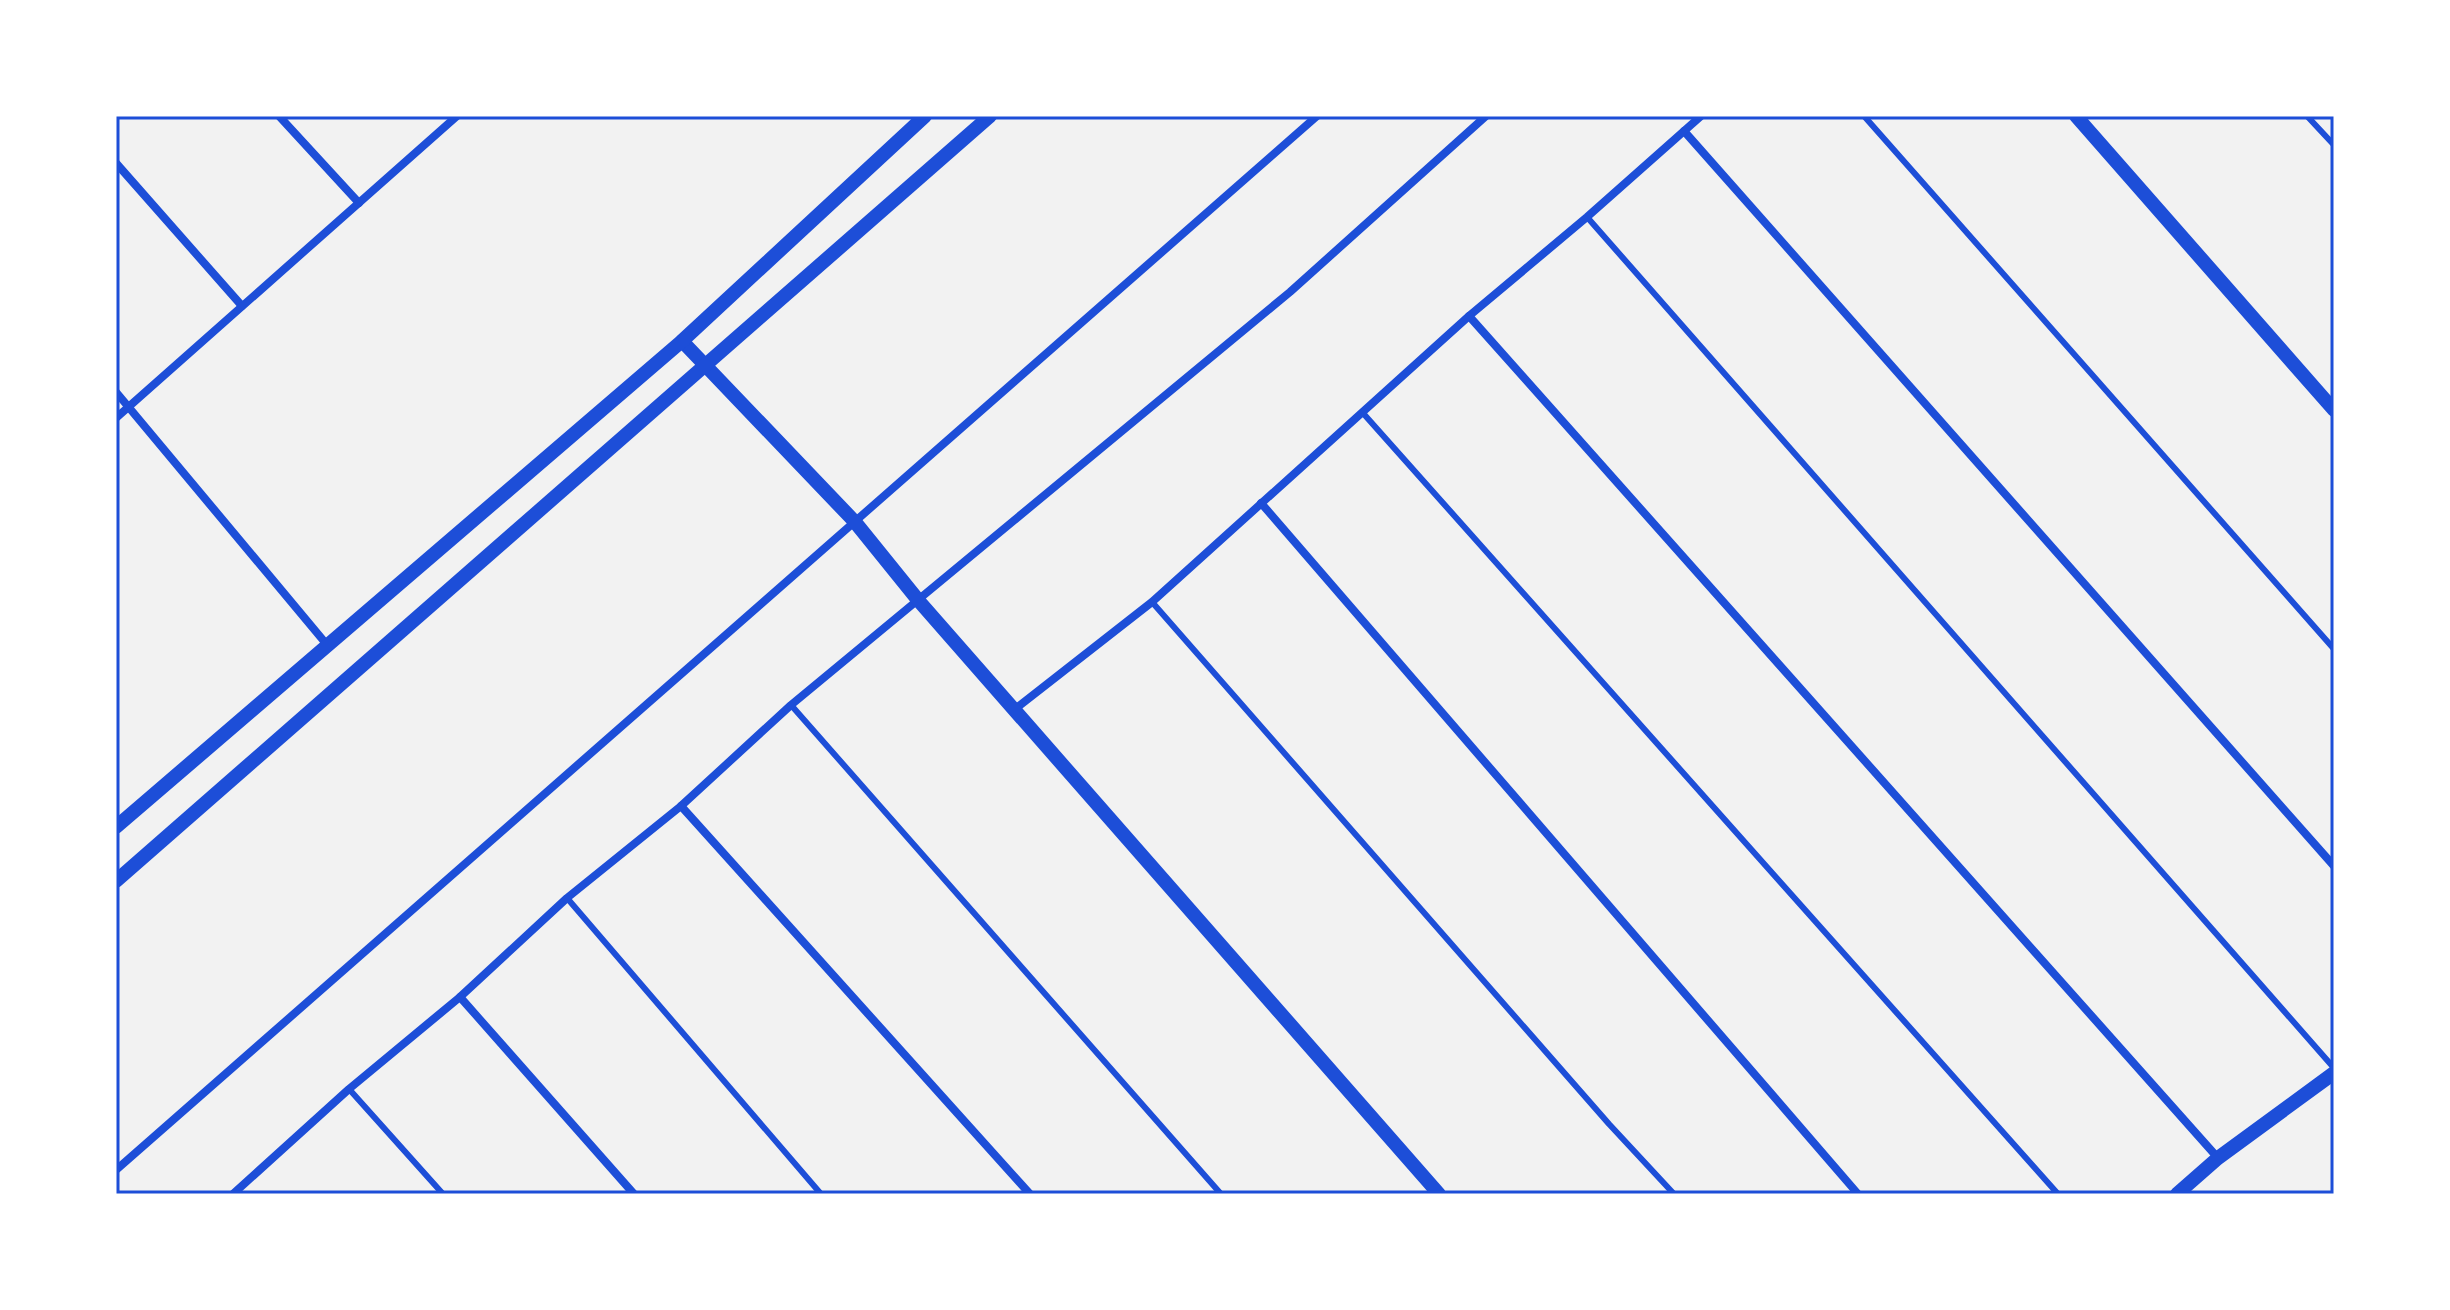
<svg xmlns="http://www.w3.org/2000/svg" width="2450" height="1310" font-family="Poppins,sans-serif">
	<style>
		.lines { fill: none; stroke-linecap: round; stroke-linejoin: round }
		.service { stroke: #1d4ed8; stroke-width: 6 }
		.minor { stroke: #1d4ed8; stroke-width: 8 }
		.tertiary { stroke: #1d4ed8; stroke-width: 14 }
		.neatline { fill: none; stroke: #1d4ed8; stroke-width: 3 }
	</style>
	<rect width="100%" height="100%" fill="#f2f2f2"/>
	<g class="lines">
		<g class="service">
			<polyline points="1864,116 2334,649"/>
			<polyline points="2307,116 2334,145"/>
			<polyline points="1587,217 2334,1068"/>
			<polyline points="1362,412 2058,1194"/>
			<polyline points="1152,602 1609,1124 1674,1194"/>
			<polyline points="791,705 1221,1194"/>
			<polyline points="567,898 821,1194"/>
			<polyline points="349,1089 443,1194"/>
		</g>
		<g class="minor">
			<polyline points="279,116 359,203"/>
			<polyline points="1684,131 2334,866"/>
			<polyline points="116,163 242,306"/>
			<polyline points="1469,316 2218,1158"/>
			<polyline points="116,392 328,646"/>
			<polyline points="116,418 457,116"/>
			<polyline points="1261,503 1858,1194"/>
			<polyline points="1015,709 1152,602 1469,316 1587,217 1701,116"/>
			<polyline points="681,806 1030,1194"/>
			<polyline points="460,997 634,1194"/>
			<polyline points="116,1170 1317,116"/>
			<polyline points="233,1194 349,1089 460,997 567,898 681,806 791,705 1290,292 1486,116"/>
		</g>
		<g class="tertiary">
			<polyline points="2076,116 2334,410"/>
			<polyline points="682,341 855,522 918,600 1439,1194"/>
			<polyline points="116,827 682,341 925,116"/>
			<polyline points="116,881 990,116"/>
			<polyline points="2177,1194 2218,1158 2334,1073"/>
		</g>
	</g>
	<rect width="2450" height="1310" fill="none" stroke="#ffffff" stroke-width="236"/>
	<rect x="118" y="118" width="2214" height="1074" class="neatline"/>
</svg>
